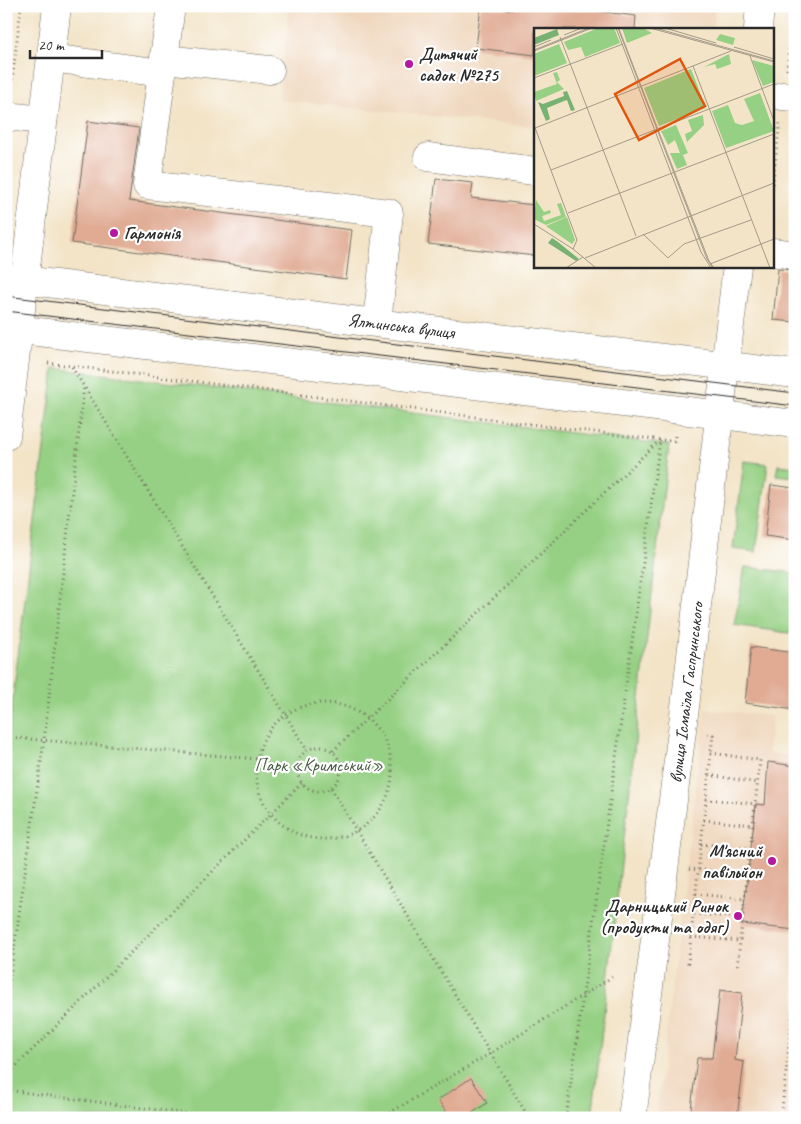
<svg xmlns="http://www.w3.org/2000/svg" width="801" height="1124" font-family="Caveat,sans-serif">
	<style>
		.built { fill: #efd6bc }
		.green { fill: #96d084; stroke: #607e58 }
		.building { fill: #e0aa93 }
		.lines { fill: none; stroke-linecap: round; stroke-linejoin: round }
		.minor-casing { stroke: #716c62; stroke-width: 29 }
		.path { stroke: #716c62; stroke-width: 3; stroke-dasharray: 1 4; stroke-linecap: butt }
		.minor { stroke: #fff; stroke-width: 28 }
		.tram { stroke: #2b2b2b; stroke-width: 1 }
		.poi-dot { fill: #b5179e; stroke: #fff; stroke-width: 2 }
		.labels { text-anchor: middle; dominant-baseline: central; stroke-width: 4.5; stroke-linejoin: round; paint-order: stroke }
		.poi-label { font-size: 18px; font-weight: bold; fill: #2b2b2b; stroke: #fff; text-anchor: start }
		.street-label { font-size: 18px; fill: #2b2b2b; stroke: #fff }
		.park-label { font-size: 18px; fill: #4b5d46; stroke: #fff }
		.inset-road { fill: none; stroke: #a39a89; stroke-width: 1 }
		.view { fill: #df570e; fill-opacity: 0.15; stroke: #df570e; stroke-width: 2.5 }
		.inset-edge { fill: none; stroke: #2b2b2b; stroke-width: 2.5 }
	</style>
	<rect width="100%" height="100%" fill="#fff"/>
	<filter id="ink" filterUnits="userSpaceOnUse"><feTurbulence type="fractalNoise" baseFrequency=".02" numOctaves="2"/><feDisplacementMap in="SourceGraphic" scale="10" xChannelSelector="R" yChannelSelector="G"/><feConvolveMatrix kernelMatrix="1 2 1 2 8 2 1 2 1" color-interpolation-filters="sRGB"/></filter>
	<filter id="wash" filterUnits="userSpaceOnUse"><feTurbulence type="fractalNoise" baseFrequency=".0096" numOctaves="4" result="noise"/><feDisplacementMap in="SourceGraphic" scale="20" xChannelSelector="R" yChannelSelector="G"/><feGaussianBlur stdDeviation="1.12" result="paint"/><feColorMatrix in="noise" values="0 0 0 0 0 0 0 0 0 0 0 0 0 0 0 0 0 1.4 0 .05"/><feComposite in="paint" operator="in"/></filter>
	<g filter="url(#wash)">
		<rect width="100%" height="100%" fill="#f3e4c8"/>
		<g class="built">
			<polygon points="289,6 715,6 713,29 535,29 535,127 279,100"/>
			<polygon points="705,709 772,716 768,753 795,757 795,1118 656,1118"/>
		</g>
		<g class="green">
			<polygon points="54,368 669,445 592,1118 6,1118 6,752"/>
			<polygon points="744,461 768,464 756,552 733,549"/>
			<polygon points="778,465 795,467 795,477 776,475"/>
			<polygon points="745,567 795,573 795,634 734,625"/>
		</g>
		<g id="blocks">
			<g class="building">
				<polygon points="481,6 512,10 512,6 556,6 636,16 635,29 535,29 535,55 476,48"/>
				<polygon points="88,121 139,128 129,201 352,230 346,279 72,243"/>
				<polygon points="436,179 473,183 471,198 535,205 535,256 428,244"/>
				<polygon points="778,269 795,270 795,322 773,320"/>
				<polygon points="771,485 795,488 795,540 765,536"/>
				<polygon points="751,647 795,653 795,710 745,703"/>
				<polygon points="768,762 795,766 795,930 742,924 756,804 765,805"/>
				<polygon points="720,990 742,993 735,1060 744,1062 737,1118 690,1118 697,1058 712,1058"/>
				<polygon points="471,1078 487,1103 465,1118 450,1118 438,1100"/>
			</g>
		</g>
	</g>
	<g filter="url(#ink)">
		<use href="#blocks" fill-opacity="0" stroke="#716c62" stroke-width="1"/>
		<g class="lines">
			<g class="minor-casing">
				<g id="minor">
					<polyline points="758,29 760,6"/>
					<polyline points="51,58 162,73 171,6"/>
					<polyline points="164,59 270,70"/>
					<polyline points="162,73 147,185 389,213 377,322"/>
					<polyline points="782,96 795,97"/>
					<polyline points="6,116 43,120"/>
					<polyline points="428,157 535,171"/>
					<polyline points="772,252 795,255"/>
					<path id="s1" d="M 6,278 L 795,374"/>
					<polyline points="6,328 795,424"/>
					<polyline points="6,436 57,6"/>
					<path id="s2" d="M 632,1118 L 685,707 L 737,266"/>
				</g>
			</g>
			<g class="path">
				<polyline points="787,70 794,6"/>
				<polyline points="11,90 21,6"/>
				<polyline points="772,189 780,121"/>
				<polyline points="48,363 626,436 674,441 675,436"/>
				<polyline points="72,367 307,750"/>
				<circle cx="324" cy="771" r="68"/>
				<polyline points="6,737 257,759"/>
				<circle cx="319" cy="769" r="22"/>
				<polyline points="333,751 660,440"/>
				<polyline points="711,753 760,760 737,969"/>
				<polyline points="709,775 758,783"/>
				<polyline points="331,788 529,1118"/>
				<polyline points="706,799 756,804"/>
				<polyline points="704,820 754,825"/>
				<polyline points="701,844 751,848"/>
				<polyline points="689,869 748,874"/>
				<polyline points="696,894 745,899"/>
				<polyline points="694,914 743,918"/>
				<polyline points="691,937 740,941"/>
				<polyline points="688,964 713,735 708,734"/>
				<polyline points="6,1005 44,741 84,386"/>
				<polyline points="6,1076 302,783"/>
				<polyline points="6,1090 220,1118"/>
				<polyline points="381,1118 491,1053 612,977"/>
				<polyline points="566,1118 660,440"/>
				<polyline points="781,1118 795,989"/>
			</g>
			<use href="#minor" class="minor"/>
			<g class="tram">
				<polyline points="6,296 795,393"/>
				<polyline points="6,311 795,406"/>
			</g>
		</g>
	</g>
	<g class="poi-dot">
		<circle cx="409" cy="64" r="5"/>
		<circle cx="114" cy="233" r="5"/>
		<circle cx="772" cy="861" r="5"/>
		<circle cx="738" cy="916" r="5"/>
	</g>
	<g class="labels">
		<g class="poi-label">
			<text x="419" y="54">Дитячий<tspan x="419" dy="21">садок №275</tspan></text>
			<text x="124" y="233">Гармонія</text>
			<text x="762" y="851" text-anchor="end">М'ясний<tspan x="762" dy="21">павільйон</tspan></text>
			<text x="728" y="906" text-anchor="end">Дарницький Ринок<tspan x="728" dy="21">(продукти та одяг)</tspan></text>
		</g>
		<g class="street-label">
			<text stroke="none"><textPath href="#s1" startOffset="398">Ялтинська вулиця</textPath></text>
			<text stroke="none"><textPath href="#s2" startOffset="429">вулиця Ісмаїла Гаспринського</textPath></text>
		</g>
		<g class="park-label">
			<text x="319" y="765">Парк «Кримський»</text>
		</g>
	</g>
	<g transform="translate(534 28)">
		<rect width="240" height="240" fill="#f3e4c8"/>
		<path d="M 64,0 L 80,0 L 86,15 L 51,29 L 47,19 L 34,22 L 30,14 ZM 88,0 L 109,0 L 118,5 L 93,15 ZM 186,6 L 201,10 L 199,17 L 182,12 ZM 25,16 L 33,35 L 0,48 L 0,26 ZM 195,26 L 197,36 L 183,41 L 181,36 L 170,39 ZM 218,32 L 240,38 L 240,54 L 229,58 ZM 157,41 L 172,80 L 125,98 L 110,60 ZM 23,44 L 26,52 L 23,54 L 30,61 L 2,73 L 0,64 L 23,56 L 19,45 ZM 226,65 L 240,103 L 192,120 L 178,83 L 194,77 L 201,95 L 208,97 L 220,93 L 210,71 ZM 169,87 L 170,97 L 153,114 L 151,106 L 158,103 L 154,92 ZM 142,97 L 154,125 L 149,127 L 153,137 L 143,141 L 136,125 L 146,125 L 141,112 L 134,117 L 127,103 ZM 2,172 L 10,184 L 16,182 L 17,185 L 8,188 L 10,193 L 27,187 L 23,176 L 27,175 L 32,189 L 12,197 L 0,191 ZM 33,189 L 41,212 L 38,216 L 12,198 Z" fill="#96d084"/>
		<path d="M 23,1 L 25,7 L 0,17 L 0,10 ZM 33,63 L 41,82 L 37,83 L 33,72 L 30,73 L 13,80 L 16,91 L 12,93 L 4,74 L 9,76 L 30,68 L 29,64 ZM 18,210 L 24,214 L 45,231 L 42,233 L 14,215 Z" fill="#78b272"/>
		<path class="inset-road" d="M 82,0 L 167,224 L 177,240M 84,0 L 173,231 L 179,240M 116,0 L 240,34M 121,0 L 240,33M 131,0 L 182,15M 85,1 L 175,233 L 180,240M 30,7 L 48,0M 26,9 L 102,208M 0,19 L 17,12M 200,19 L 240,31M 0,22 L 55,0M 0,23 L 58,0M 216,28 L 240,93M 159,38 L 236,240M 0,50 L 89,16M 0,97 L 43,212 L 39,221M 1,100 L 197,23M 17,142 L 240,56M 34,185 L 240,106M 0,196 L 39,221 L 62,240M 109,206 L 134,230 L 150,216 L 217,192M 51,230 L 240,155M 176,236 L 240,211M 32,240 L 49,229"/>
		<path class="view" d="M 146,31 L 171,78 L 105,112 L 81,66 Z"/>
		<rect width="240" height="240" class="inset-edge"/>
	</g>
	<rect width="801" height="1124" fill="none" stroke="#fff" stroke-width="25"/>
	<path d="M30 50v8h72v-8" fill="none" stroke="#2b2b2b" stroke-width="2.5"/>
	<text x="38" y="50" font-size="15" fill="#2b2b2b" stroke="#ffffff" stroke-width="4" paint-order="stroke">20 m</text>
</svg>
